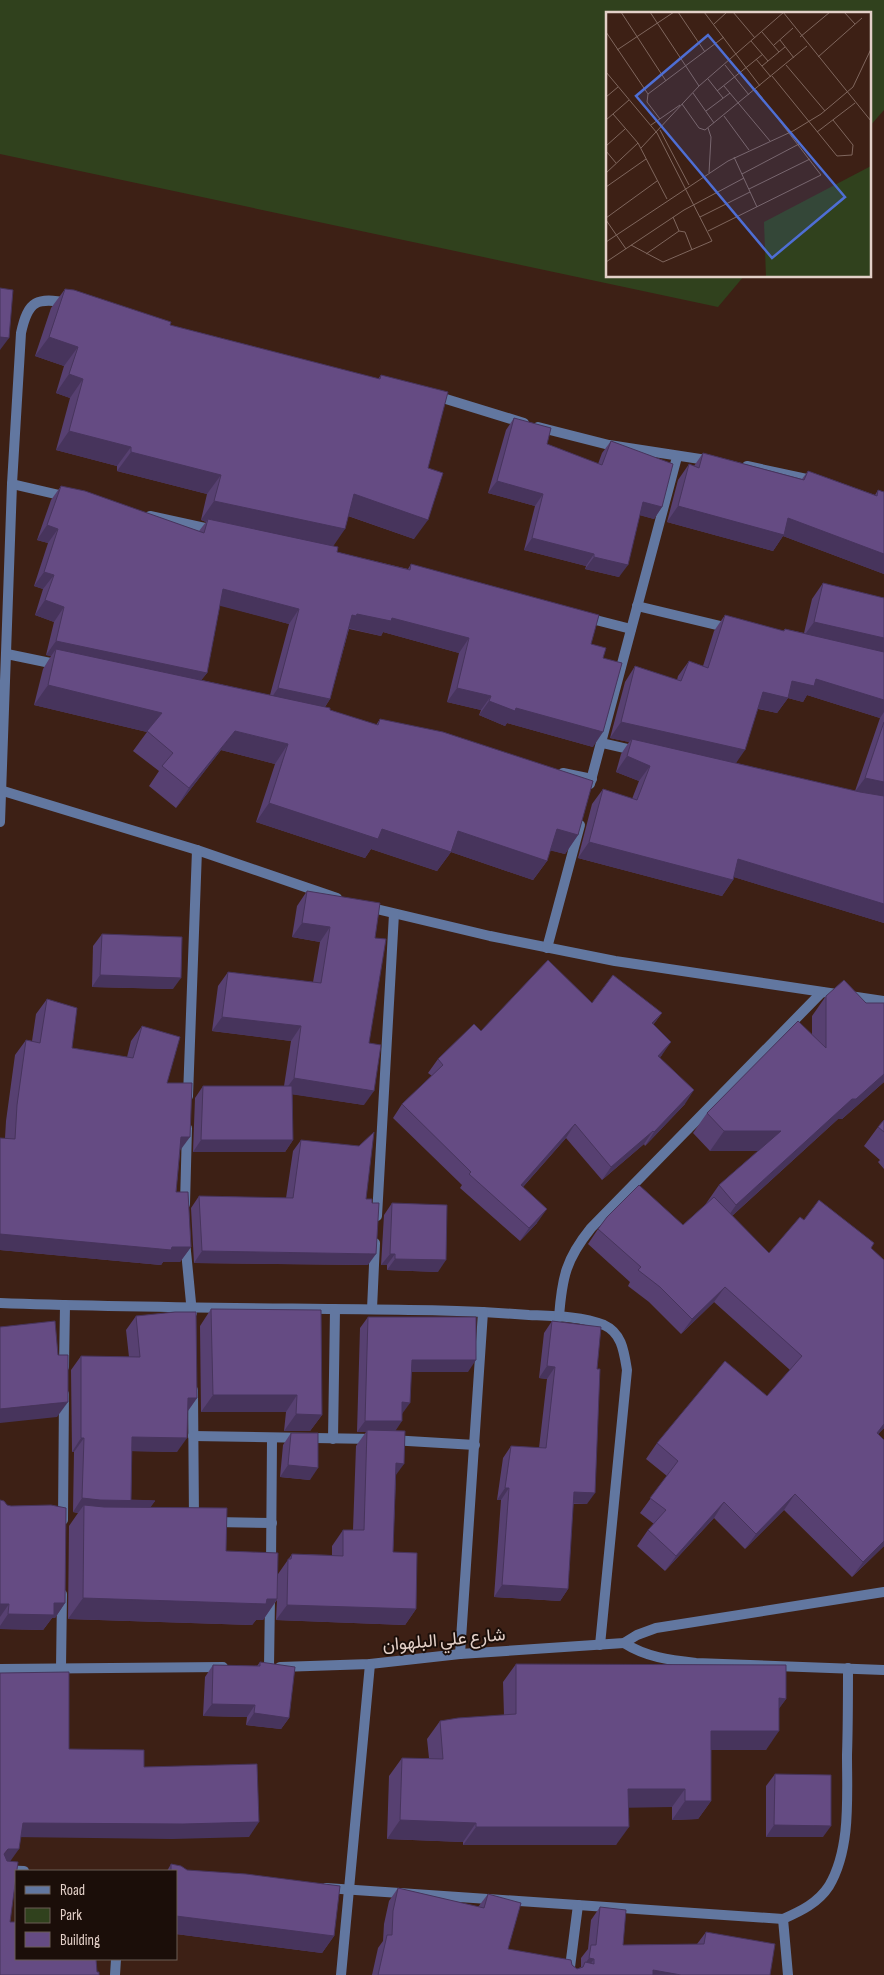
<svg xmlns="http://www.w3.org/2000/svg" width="884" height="1975" font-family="'Sofia Sans Condensed',Vazirmatn,sans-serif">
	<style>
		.green { fill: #30411d }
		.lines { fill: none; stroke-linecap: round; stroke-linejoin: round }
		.minor { stroke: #6277a0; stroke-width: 10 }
		.wall { fill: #574071; fill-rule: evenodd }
		.shaded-wall { fill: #47345c }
		.building { fill: #654b83; stroke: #47345c }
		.labels { text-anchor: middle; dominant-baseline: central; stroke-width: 4; stroke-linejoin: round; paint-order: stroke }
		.street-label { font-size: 18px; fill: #e3d0c8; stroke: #1b0e09 }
		.inset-road { fill: none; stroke: #7f665d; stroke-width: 1 }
		.view { fill: #4e6ed4; fill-opacity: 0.15; stroke: #4e6ed4; stroke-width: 2.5 }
		.inset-edge { fill: none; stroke: #e3d0c8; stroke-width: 2.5 }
	</style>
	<rect width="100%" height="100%" fill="#3d2015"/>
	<polygon class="green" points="0,0 884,0 884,110 870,126 870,14 608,14 608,276 744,276 718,307 0,154"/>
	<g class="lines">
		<g class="minor">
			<polyline points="433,395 524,423"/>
			<polyline points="538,427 609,445 713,461"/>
			<polyline points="747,466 816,481"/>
			<polyline points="12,484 68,497"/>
			<polyline points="150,516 214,530"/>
			<polyline points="637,606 729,628"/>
			<polyline points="584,617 631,629"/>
			<polyline points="7,654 60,665"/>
			<polyline points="602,743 637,751"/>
			<polyline points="563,773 592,779"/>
			<polyline points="590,784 677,457"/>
			<polyline points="0,790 197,850 337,898"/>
			<path d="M 0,822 L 12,484 L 21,333 C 28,300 37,297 69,303"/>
			<polyline points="368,907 490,936 615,961 884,1001"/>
			<polyline points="547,948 580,825"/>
			<polyline points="188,1096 197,850"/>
			<polyline points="185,1204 187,1128"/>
			<polyline points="377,1216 394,914"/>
			<polyline points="185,1241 192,1313"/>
			<path d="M 0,1303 C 136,1308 272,1308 409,1310 C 449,1310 489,1312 529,1315 C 554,1316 581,1316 604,1325 C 622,1333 624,1352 627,1370 L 600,1645"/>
			<polyline points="372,1309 375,1243"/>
			<path d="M 559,1317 C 562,1277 566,1259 591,1228 L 822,992"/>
			<polyline points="64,1367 65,1305"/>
			<polyline points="193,1390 194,1521"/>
			<polyline points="193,1436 374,1439"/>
			<polyline points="333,1439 335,1309"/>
			<polyline points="391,1440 475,1445"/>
			<polyline points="63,1520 64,1394"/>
			<polyline points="215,1522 272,1523"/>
			<polyline points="271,1566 272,1439"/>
			<path d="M 624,1643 C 646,1657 669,1660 696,1663 L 884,1670"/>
			<polyline points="460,1654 483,1312"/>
			<polyline points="269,1667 270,1598"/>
			<polyline points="280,1667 370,1664 460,1654 624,1643 637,1635 656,1628 884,1592"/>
			<polyline points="61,1668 62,1594"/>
			<polyline points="0,1669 223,1667"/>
			<polyline points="0,1870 24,1871"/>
			<path d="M 326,1888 L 783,1919 C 801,1911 818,1903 829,1886 C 851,1849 847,1797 847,1755 C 848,1726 848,1697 848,1668"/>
			<polyline points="783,1919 788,1975"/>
			<polyline points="115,1975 116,1959"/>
			<polyline points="341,1975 370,1664"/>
			<polyline points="569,1975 578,1905"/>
		</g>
	</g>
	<g class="wall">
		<path d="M 65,289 L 170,325 L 378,379 L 381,375 L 428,468 L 414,539 L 348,516 L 333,546 L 337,552 L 408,569 L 411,564 L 591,644 L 603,658 L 593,747 L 507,723 L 505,726 L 479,715 L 481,710 L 447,702 L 459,653 L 383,632 L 381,636 L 349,629 L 330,699 L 325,707 L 330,710 L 376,725 L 380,719 L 578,835 L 565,854 L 550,850 L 547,861 L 533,880 L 451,852 L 437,871 L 371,849 L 365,858 L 256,822 L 275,764 L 221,750 L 176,808 L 149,786 L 159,771 L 133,751 L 147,732 L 34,705 L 43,669 L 51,656 L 46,655 L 54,622 L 35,615 L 43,589 L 34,586 L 48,543 L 37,540 L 51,500 L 61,486 L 199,531 L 206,522 L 201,520 L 207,494 L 117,471 L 117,466 L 56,450 L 70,398 L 56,393 L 64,366 L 35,356 L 51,308 ZM 220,605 L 289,624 L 270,695 L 201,680 L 207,673 Z"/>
		<polygon points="514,418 547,444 598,464 602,453 611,441 662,507 654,519 640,515 619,577 585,569 586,566 524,550 535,506 488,493 506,430"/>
		<polygon points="703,453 802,479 808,471 875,495 878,490 884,574 783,536 773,551 667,522 678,480 689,464 694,466"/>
		<path d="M 823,583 L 884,598 L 884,923 L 734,877 L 733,880 L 722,896 L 578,858 L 592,804 L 603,789 L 632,799 L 639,781 L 616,772 L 621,754 L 629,742 L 610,738 L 625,682 L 635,666 L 677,680 L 678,676 L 689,661 L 703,666 L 714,631 L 725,615 L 783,631 L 785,629 L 804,633 L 812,599 ZM 807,695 L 880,718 L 855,791 L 736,763 L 758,709 L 777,713 L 788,698 L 803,702 Z"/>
		<polygon points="307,891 375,938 369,1043 364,1105 292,1094 293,1140 285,1152 193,1152 195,1098 203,1086 284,1086 291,1041 212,1031 218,986 228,972 313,982 320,942 292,937 297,906"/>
		<polygon points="102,934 173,989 92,987 93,946"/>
		<polygon points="826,996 866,1003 884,1003 884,1082 842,1119 838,1119 732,1216 769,1253 804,1220 871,1248 884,1428 878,1434 884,1546 852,1577 784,1510 745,1549 714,1518 665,1571 637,1546 648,1530 654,1524 640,1513 667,1476 646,1459 657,1443 767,1396 790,1370 714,1302 681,1334 649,1302 628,1286 630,1282 588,1244 598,1229 683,1225 705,1205 719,1185 758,1151 710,1151 693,1133 707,1113 812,1035 812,1016"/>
		<polygon points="47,999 72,1048 127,1057 131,1041 142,1026 167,1083 180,1152 176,1192 191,1247 180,1262 163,1262 161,1265 0,1250 0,1138 5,1138 6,1121 15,1055 26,1040 32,1041 36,1014"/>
		<polygon points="592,1003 662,1013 653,1025 662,1055 660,1057 685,1104 645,1146 644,1144 602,1180 566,1138 523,1187 537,1223 520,1241 460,1188 462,1185 393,1118 402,1104 432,1076 428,1073 438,1059 481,1031"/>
		<polygon points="884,1120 884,1169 878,1162 880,1160 864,1146 878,1127"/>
		<polygon points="301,1140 366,1199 368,1265 194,1263 191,1208 199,1196 286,1198 293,1151"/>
		<polygon points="392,1203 438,1272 387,1270 387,1265 381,1265 384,1215"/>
		<polygon points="211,1309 322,1415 310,1431 284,1431 286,1412 201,1412 200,1326"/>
		<polygon points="136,1316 197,1398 188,1411 177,1452 132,1451 131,1500 155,1501 150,1507 226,1551 278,1574 292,1554 332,1555 332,1546 343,1530 353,1530 356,1446 366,1432 357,1432 360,1328 368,1317 468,1372 411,1372 402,1414 395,1431 396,1475 393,1552 416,1609 405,1625 276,1620 277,1600 263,1620 256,1620 252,1625 68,1619 69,1526 78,1513 73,1512 74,1452 72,1452 71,1370 81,1356 129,1357 126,1330"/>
		<polygon points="552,1321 597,1369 587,1504 573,1504 568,1589 560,1601 494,1597 501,1500 497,1500 503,1458 511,1446 539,1448 547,1379 539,1378 544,1333"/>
		<polygon points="291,1433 310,1480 280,1477 283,1445"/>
		<polygon points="0,1500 65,1603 55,1618 52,1618 43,1630 0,1629"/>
		<polygon points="260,1662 289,1718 281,1729 246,1725 247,1717 203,1716 205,1677 213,1665 257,1666"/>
		<polygon points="516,1664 786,1699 779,1708 766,1750 711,1750 711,1801 698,1819 672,1820 672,1807 628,1807 616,1845 463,1845 463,1842 387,1839 389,1776 402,1758 429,1758 427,1739 440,1721 504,1715 503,1682"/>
		<polygon points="775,1774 823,1837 766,1837 766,1786"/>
		<polygon points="171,1864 187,1870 334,1936 322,1953 176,1934 176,1871 167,1871"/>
		<polygon points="398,1888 478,1907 488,1894 508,1949 572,1965 577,1969 581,1967 581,1958 588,1949 591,1920 600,1907 623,1945 697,1944 706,1932 770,1975 372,1975 378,1948 383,1941 384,1924 389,1901"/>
	</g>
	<g class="shaded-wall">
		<polygon points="0,337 9,338 0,350"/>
		<polygon points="49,337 78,347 64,366 35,356"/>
		<polygon points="69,374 83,379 70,398 56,393"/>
		<polygon points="69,431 131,447 117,466 56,450"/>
		<polygon points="131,452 221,475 207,494 117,471"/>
		<polygon points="497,481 543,494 535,506 488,493"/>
		<polygon points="354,494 428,520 414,539 340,513"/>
		<polygon points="214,501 345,529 332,548 208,519 206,522 201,520"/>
		<polygon points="643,502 662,507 654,519 635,514"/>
		<polygon points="678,506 788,518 884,554 884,574 783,536 773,551 667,522"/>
		<polygon points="47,525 58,529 48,543 37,540"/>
		<polygon points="532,538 594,554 586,566 524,550"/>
		<polygon points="594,557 628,565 619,577 585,569"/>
		<polygon points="44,572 54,575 43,589 34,586"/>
		<polygon points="223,589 299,609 289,624 213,604"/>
		<polygon points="45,600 64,607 54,622 35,615"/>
		<polygon points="357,614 392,618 469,638 459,653 383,632 381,636 348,628 352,615"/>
		<polygon points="814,622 884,638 884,656 803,637"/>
		<polygon points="56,641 207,673 196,687 56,649 51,656 46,655"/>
		<polygon points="816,679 884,700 884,712 880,718 807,695 803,702 788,698 777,713 752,707 763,692 792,681"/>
		<polygon points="48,685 162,713 147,732 34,705"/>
		<polygon points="278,688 330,699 320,714 268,703"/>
		<polygon points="457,688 491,696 481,710 447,702"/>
		<polygon points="489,701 516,708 603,732 593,747 507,723 505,726 479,715"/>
		<polygon points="621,722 745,750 734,766 632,739 629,742 610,738"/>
		<polygon points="235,731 288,744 275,764 221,750 176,808 189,788"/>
		<polygon points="627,756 650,766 639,781 616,772"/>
		<polygon points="865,778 884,782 884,800 854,793"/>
		<polygon points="269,803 382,829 458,831 547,861 533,880 451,852 437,871 371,849 365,858 256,822"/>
		<polygon points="557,829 578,835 565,854 544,849"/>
		<polygon points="589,842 733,880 722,896 578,858"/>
		<polygon points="738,859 884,904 884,923 727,875"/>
		<polygon points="302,923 330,927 320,942 292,937"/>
		<polygon points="100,975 181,978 173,989 92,987"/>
		<polygon points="662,1013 652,1026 652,1023"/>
		<polygon points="222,1017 301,1026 291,1041 212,1031"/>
		<polygon points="671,1042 662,1055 649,1069 658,1056"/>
		<polygon points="884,1074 884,1082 842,1119 838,1119 722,1225 736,1205 852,1099"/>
		<polygon points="294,1078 374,1091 364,1105 283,1093"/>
		<polygon points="694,1090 685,1104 645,1146 654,1132"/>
		<polygon points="575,1124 566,1138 512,1199 521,1185"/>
		<polygon points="653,1131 644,1144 602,1180 611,1167"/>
		<polygon points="724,1131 781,1131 767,1151 710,1151"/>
		<polygon points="181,1137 190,1137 179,1152"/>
		<polygon points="201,1140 293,1140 285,1152 193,1152"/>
		<polygon points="547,1209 537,1223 520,1241 529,1228"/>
		<polygon points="0,1234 172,1247 191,1247 180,1262 163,1262 161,1265 0,1250"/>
		<polygon points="202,1251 376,1254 368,1265 194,1263"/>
		<polygon points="390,1254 395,1254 387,1265 381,1265"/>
		<polygon points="395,1259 446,1260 438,1272 387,1270"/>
		<polygon points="725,1287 714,1302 681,1334 692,1319"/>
		<polygon points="412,1360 476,1360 468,1372 404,1372"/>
		<polygon points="547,1366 555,1367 547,1379 539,1378"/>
		<polygon points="213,1395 297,1395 286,1412 201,1412"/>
		<polygon points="188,1398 197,1398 187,1412"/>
		<polygon points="68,1402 57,1417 0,1423 0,1409"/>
		<polygon points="402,1402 410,1403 402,1414"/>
		<polygon points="296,1414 322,1415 310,1431 284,1431"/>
		<polygon points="365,1421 402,1421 394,1433 367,1430 366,1432 357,1432"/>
		<polygon points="884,1424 884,1428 866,1448 877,1433"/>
		<polygon points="132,1437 187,1438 177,1452 123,1451"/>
		<polygon points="81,1438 84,1438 74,1452 72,1452"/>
		<polygon points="396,1463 404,1464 393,1479"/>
		<polygon points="288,1465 318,1468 310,1480 280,1477"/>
		<polygon points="505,1488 509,1488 501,1500 497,1500"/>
		<polygon points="574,1492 595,1493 587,1504 566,1503"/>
		<polygon points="795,1494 784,1510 745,1549 756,1534"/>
		<polygon points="82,1498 155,1501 145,1515 84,1505 78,1513 73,1512"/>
		<polygon points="724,1502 714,1518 665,1571 676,1556"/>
		<polygon points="884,1541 884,1546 852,1577 863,1562"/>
		<polygon points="502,1585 568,1589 560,1601 494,1597"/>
		<polygon points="83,1598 267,1599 277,1599 263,1620 256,1620 252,1625 68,1619"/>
		<polygon points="54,1603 65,1603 55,1618 52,1618 43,1630 0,1629 0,1626 8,1614"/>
		<polygon points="0,1604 9,1604 0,1617"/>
		<polygon points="287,1605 416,1609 405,1625 276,1620"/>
		<polygon points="779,1698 786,1699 773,1717"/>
		<polygon points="212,1704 255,1705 247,1717 203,1716"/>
		<polygon points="254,1713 289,1718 281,1729 246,1725"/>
		<polygon points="711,1731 779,1731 766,1750 698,1750"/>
		<polygon points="628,1789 685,1789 672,1807 615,1808"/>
		<polygon points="685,1801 711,1801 698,1819 672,1820"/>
		<polygon points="400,1820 476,1823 463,1842 387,1839"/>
		<polygon points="259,1822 249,1837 172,1839 12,1837 23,1823"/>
		<polygon points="774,1825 831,1826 823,1837 766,1837"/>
		<polygon points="476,1827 629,1827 616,1845 463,1845"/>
		<polygon points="8,1849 19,1849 9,1863 0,1860"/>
		<polygon points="176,1916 334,1936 322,1953 176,1934"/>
		<polygon points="589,1958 594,1959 585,1972 580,1971"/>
		<polygon points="653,1970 681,1975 650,1975"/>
	</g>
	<g class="building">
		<polygon points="0,288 13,290 9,338 0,337"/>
		<polygon points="65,289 74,290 171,322 170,325 380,379 381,375 448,392 428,468 443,473 428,520 354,494 345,529 214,501 221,475 131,452 131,447 69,431 83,379 69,374 78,347 49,337"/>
		<polygon points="514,418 551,428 547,444 602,465 611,441 673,464 662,507 643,502 628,565 594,557 594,554 532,538 543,494 497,481"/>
		<polygon points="703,453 804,480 808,471 877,496 878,490 884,492 884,554 788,518 784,535 678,506 689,464 699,468"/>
		<polygon points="61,486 85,491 204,533 208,519 338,547 337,552 410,570 411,564 599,615 591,644 606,648 603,658 622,663 603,732 516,708 515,711 489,701 491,696 457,688 469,638 392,618 391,621 357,614 356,616 352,615 330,699 278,688 299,609 223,589 207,673 56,641 64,607 45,600 54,575 44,572 58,529 47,525"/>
		<polygon points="823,583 884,598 884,638 814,622"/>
		<polygon points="725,615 784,631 785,629 884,652 884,700 816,679 814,686 792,681 788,698 763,692 745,750 621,722 635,666 681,681 689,661 708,668"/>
		<polygon points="56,649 330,708 330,710 378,725 380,719 443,732 593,781 578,835 557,829 547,861 458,831 451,852 382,829 378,839 269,803 288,744 235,731 189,788 162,766 173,753 147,731 162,713 48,685"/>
		<polygon points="884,722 884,782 865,778"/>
		<polygon points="632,739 860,792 884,796 884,904 738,859 733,880 589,842 603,789 637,800 650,766 627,756"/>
		<polygon points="307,891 380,903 375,938 386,939 369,1043 381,1045 374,1091 294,1078 301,1026 222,1017 228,972 321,983 330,927 302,923"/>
		<polygon points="102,934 182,937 181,978 100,975"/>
		<polygon points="548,960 592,1003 613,975 662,1013 652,1023 671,1042 658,1056 694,1090 654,1132 653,1131 611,1167 575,1124 521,1185 547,1209 529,1228 469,1174 471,1172 402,1104 443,1065 438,1059 474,1024 481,1031"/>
		<polygon points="844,980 866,1003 884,1003 884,1074 856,1099 852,1099 736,1205 719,1185 781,1131 724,1131 707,1113 798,1021 826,1048 826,996"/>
		<polygon points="47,999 77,1008 72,1048 133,1058 142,1026 180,1037 167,1083 192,1083 190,1137 181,1137 176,1192 188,1192 191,1247 172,1247 171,1250 0,1234 0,1138 15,1139 17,1105 26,1040 40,1043"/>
		<polygon points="203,1086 292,1086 293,1140 201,1140"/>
		<polygon points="884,1120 884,1132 878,1127"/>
		<polygon points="374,1132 366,1199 372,1199 372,1203 379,1203 376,1254 202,1251 199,1196 293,1198 301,1140 359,1146"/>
		<polygon points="639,1185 683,1225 714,1197 769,1253 800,1217 804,1220 819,1200 874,1243 871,1248 884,1260 884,1424 877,1433 884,1440 884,1541 863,1562 795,1494 756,1534 724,1502 676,1556 648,1530 666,1510 650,1498 678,1461 657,1443 725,1361 767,1396 802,1356 725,1287 692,1319 660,1287 638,1270 641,1267 598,1229 607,1217"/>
		<polygon points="392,1203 447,1205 446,1260 395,1259 395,1254 390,1254"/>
		<polygon points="211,1309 321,1310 322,1415 296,1414 297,1395 213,1395"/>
		<polygon points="175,1312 196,1312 197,1398 188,1398 187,1438 132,1437 131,1500 155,1501 100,1500 82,1498 84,1438 81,1438 81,1356 140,1357 136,1316"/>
		<polygon points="368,1317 476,1317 476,1360 412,1360 410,1403 402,1402 402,1421 365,1421"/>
		<polygon points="55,1321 58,1355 68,1355 68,1402 0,1409 0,1327"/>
		<polygon points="552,1321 601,1327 597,1369 600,1369 595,1493 574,1492 568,1589 502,1585 509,1488 505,1488 511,1446 546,1448 555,1367 547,1366"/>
		<polygon points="367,1430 405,1431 404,1464 396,1463 393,1552 417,1553 416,1609 287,1605 288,1559 291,1559 292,1554 343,1556 343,1530 364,1530"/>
		<polygon points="291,1433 318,1433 318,1468 288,1465"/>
		<polygon points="0,1500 4,1501 7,1505 11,1506 51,1505 66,1508 65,1603 54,1603 54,1615 8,1614 9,1604 0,1604"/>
		<polygon points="84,1505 104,1507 227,1508 226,1551 278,1553 277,1599 267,1599 266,1604 83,1598"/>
		<polygon points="260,1662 295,1667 289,1718 254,1713 255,1705 212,1704 213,1665 260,1666"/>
		<polygon points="516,1664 786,1665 786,1699 779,1698 779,1731 711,1731 711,1801 685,1801 685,1789 628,1789 629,1827 476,1827 476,1823 400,1820 402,1758 443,1759 440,1721 458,1718 516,1714"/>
		<polygon points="69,1672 69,1749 144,1750 144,1767 257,1764 259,1822 183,1824 23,1823 19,1849 8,1849 4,1854 7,1861 18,1862 10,1922 16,1922 16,1959 96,1959 97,1972 99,1972 99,1975 0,1975 0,1673"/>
		<polygon points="775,1774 831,1775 831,1826 774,1825"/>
		<polygon points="171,1864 181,1866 187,1870 246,1874 340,1886 334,1936 176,1916 176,1871 171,1871"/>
		<polygon points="398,1888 484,1908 488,1894 521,1903 508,1949 571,1960 572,1965 577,1969 583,1967 585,1962 594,1964 594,1959 589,1958 591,1945 596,1945 600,1907 626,1910 623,1945 704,1944 706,1932 775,1944 770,1975 681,1975 653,1970 653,1975 378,1975 387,1935 392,1935 393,1911"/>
	</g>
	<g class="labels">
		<g class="street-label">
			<text transform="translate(444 1640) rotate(-5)">شارع علي البلهوان</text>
		</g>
	</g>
	<g transform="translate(606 12)">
		<rect width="265" height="265" fill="#3d2015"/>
		<path d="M 265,154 L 265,265 L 160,265 L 158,210 Z" fill="#30411d"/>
		<path class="inset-road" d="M 15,0 L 60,69M 44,0 L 93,74M 72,0 L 99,40M 98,0 L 154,74M 127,0 L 149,26M 177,0 L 265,109M 238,0 L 249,12M 108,12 L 121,0M 0,20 L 42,82M 156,20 L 173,40M 194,25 L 224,0M 174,28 L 188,46M 145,29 L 162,49M 168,33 L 187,16M 11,38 L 68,0M 212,45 L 256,6M 150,47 L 165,65M 119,53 L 143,83M 180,53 L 219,99M 156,54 L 179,35M 0,60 L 51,121 L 106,229 L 57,250 L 25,233M 166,64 L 231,144 L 246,143 L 247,133 L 227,108M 102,67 L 117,86M 118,74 L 164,129M 111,79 L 157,42M 87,81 L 108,111M 0,85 L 12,75M 76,92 L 93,116 L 99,118 L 201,34M 100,99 L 124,81M 7,102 L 32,131 L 61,187M 118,104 L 143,138M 54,107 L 41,90 L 42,82 L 118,25M 0,108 L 23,88M 45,113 L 74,93M 102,116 L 105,125 L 103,161M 54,118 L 83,173M 211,120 L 249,91M 0,134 L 19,117M 35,136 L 93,74 L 178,0M 0,139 L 10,151M 128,145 L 151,195M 0,161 L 32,131M 136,162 L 193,132M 0,175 L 40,147M 143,177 L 204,147M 67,205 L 73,219 L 79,220 L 86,238M 94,205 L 144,180M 0,206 L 51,169M 0,208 L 20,237M 102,219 L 215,163 L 150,78M 0,230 L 122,149 L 187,119 L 215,102 L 247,75 L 265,37M 40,242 L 73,219M 0,250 L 78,198 L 138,166"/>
		<path class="view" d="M 102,23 L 239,185 L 166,246 L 30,84 Z"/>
		<rect width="265" height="265" class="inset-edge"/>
	</g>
	<rect x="15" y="1870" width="162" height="90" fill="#1b0e09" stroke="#6b5c55"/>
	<rect x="25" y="1886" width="25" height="8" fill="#6277a0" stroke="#6b5c55"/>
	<text x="60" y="1895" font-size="15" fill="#e3d0c8">Road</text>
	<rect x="25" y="1908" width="25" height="15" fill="#30411d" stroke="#6b5c55"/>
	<text x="60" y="1920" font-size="15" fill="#e3d0c8">Park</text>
	<rect x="25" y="1932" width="25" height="15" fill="#654b83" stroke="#6b5c55"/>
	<text x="60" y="1945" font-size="15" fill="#e3d0c8">Building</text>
</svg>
